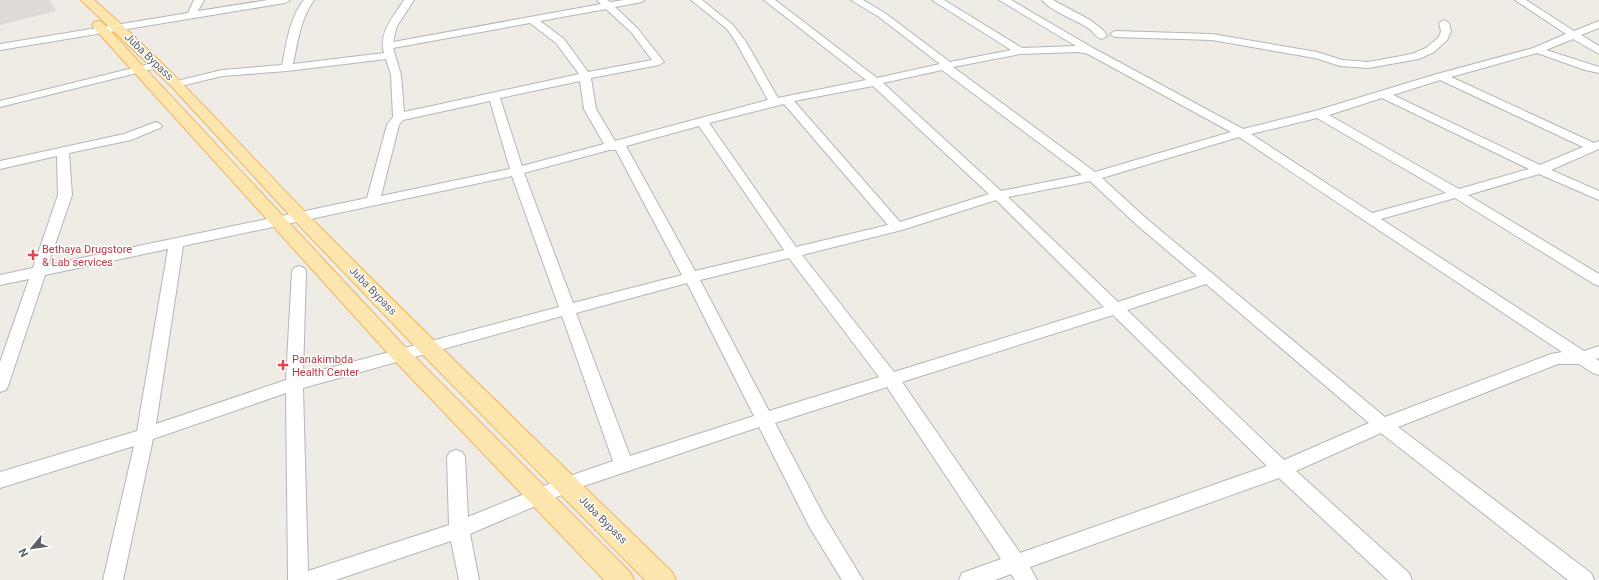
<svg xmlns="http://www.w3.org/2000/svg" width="1599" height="580" font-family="Roboto,sans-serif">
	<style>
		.industrial { fill: #dedbd7 }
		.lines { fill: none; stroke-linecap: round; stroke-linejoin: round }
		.minor-casing { stroke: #b2b6b9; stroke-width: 2 }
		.major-casing { stroke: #edb660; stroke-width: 2 }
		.minor { fill: #fff; fill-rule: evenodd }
		.major { fill: #fce6ad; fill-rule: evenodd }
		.health-dot { fill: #e0444e; stroke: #fff; stroke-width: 1.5 }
		.labels { text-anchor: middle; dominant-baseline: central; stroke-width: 3; stroke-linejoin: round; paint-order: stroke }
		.street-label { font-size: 11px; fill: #5d6165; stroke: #fff }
		.health-label { font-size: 11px; fill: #be3a42; stroke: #fff; text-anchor: start }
	</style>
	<rect width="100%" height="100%" fill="#efece5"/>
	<polygon class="industrial" points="0,0 50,0 56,11 0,25"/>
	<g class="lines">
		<g class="minor-casing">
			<g id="minor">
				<polygon points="194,0 204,0 198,11 268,0 290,0 285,3 0,50 0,44 188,13"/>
				<path d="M 304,0 L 314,0 C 300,20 298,41 293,64 L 384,53 C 378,33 394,16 404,0 L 414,0 L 397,26 L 393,42 L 601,4 L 597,0 L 607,0 L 610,2 L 624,0 L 644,0 L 642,2 L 615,7 L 637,28 L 664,62 L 659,65 L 591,78 L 596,109 L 615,141 L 768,100 L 736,42 L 727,29 L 691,0 L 702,0 L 733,25 L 746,42 L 778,98 L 866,80 L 764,0 L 775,0 L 877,78 L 940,64 L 879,17 L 851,0 L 863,0 L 885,13 L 950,62 L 1011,50 L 932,0 L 944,0 L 1022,48 L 1076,46 L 999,0 L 1011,0 L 1093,48 L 1243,129 L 1315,111 L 1437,74 L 1533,48 L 1566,34 L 1515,0 L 1526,0 L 1574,31 L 1599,21 L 1599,28 L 1581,35 L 1599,46 L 1599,54 L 1573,39 L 1546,50 L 1599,67 L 1599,73 L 1585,70 L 1537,53 L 1451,77 L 1594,143 L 1599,141 L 1599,149 L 1551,170 L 1599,191 L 1599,200 L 1539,174 L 1468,195 L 1599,274 L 1599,286 L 1594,284 L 1455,198 L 1381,219 L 1584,351 L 1599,346 L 1599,358 L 1596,359 L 1599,361 L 1599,375 L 1593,373 L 1579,364 L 1558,364 L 1398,427 L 1591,573 L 1594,580 L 1568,580 L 1381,433 L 1296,471 L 1409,573 L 1412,580 L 1388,580 L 1279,478 L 1030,567 L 1037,580 L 1015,580 L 1011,574 L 995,580 L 959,580 L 962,573 L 1001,559 L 887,387 L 775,423 L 824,516 L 863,580 L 842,580 L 810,528 L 759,427 L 575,489 L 470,534 L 479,580 L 459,580 L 451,541 L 336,580 L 288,580 L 286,393 L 153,439 L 123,580 L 103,580 L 134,446 L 0,488 L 0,472 L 137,431 L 168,249 L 45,275 L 8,386 L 6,390 L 0,392 L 0,362 L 29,279 L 0,285 L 0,275 L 33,268 L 58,195 L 57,156 L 0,169 L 0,161 L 124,134 L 156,122 L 160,124 L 162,126 L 160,128 L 131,140 L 69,153 L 72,195 L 48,265 L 367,198 L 387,125 L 393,117 L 391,75 L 386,59 L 287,71 L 222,76 L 177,87 L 172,84 L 173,82 L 222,70 L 282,65 C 287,42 289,19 304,0 ZM 606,9 L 631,32 L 652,60 L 588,72 L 564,39 L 540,21 ZM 530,23 L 556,43 L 579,74 L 404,112 L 401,75 L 393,48 ZM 1078,52 L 1088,54 L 1231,132 L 1095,172 L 953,67 L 1020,54 ZM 942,70 L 1082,175 L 1001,191 L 883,83 ZM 1440,80 L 1583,147 L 1540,165 L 1393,95 ZM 580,81 L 584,109 L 604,144 L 522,166 L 500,98 ZM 873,86 L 989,194 L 900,222 L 794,101 ZM 1382,98 L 1529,169 L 1459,189 L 1329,115 ZM 490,101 L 510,169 L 381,196 L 399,125 L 403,120 ZM 784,104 L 888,225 L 796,247 L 709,123 ZM 1317,118 L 1446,193 L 1372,213 L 1251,134 ZM 699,126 L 784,250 L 695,271 L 626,146 ZM 1239,137 L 1562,352 L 1551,354 L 1385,417 L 1148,220 L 1102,178 ZM 609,150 L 616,150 L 682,275 L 573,303 L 524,173 ZM 512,176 L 559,307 L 303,375 L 306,271 L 304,268 L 299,266 L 294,268 L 292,271 L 286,380 L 156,424 L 183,246 ZM 1090,181 L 1138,226 L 1197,276 L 1118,302 L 1008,197 ZM 996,200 L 1104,307 L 894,372 L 802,255 L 902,230 ZM 789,258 L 879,377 L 769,411 L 700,280 ZM 687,283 L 754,416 L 630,456 L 576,313 ZM 1206,284 L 1369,423 L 1284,460 L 1127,310 ZM 1113,315 L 1267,466 L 1020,553 L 902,382 ZM 562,316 L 613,461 L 561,479 L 468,517 L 465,457 L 462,452 L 456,450 L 450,452 L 447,457 L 449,525 L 308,571 L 303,388 Z"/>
				<path d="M 1042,0 L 1053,0 L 1090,20 L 1103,30 L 1107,36 L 1102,39 C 1096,38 1093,31 1088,28 C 1075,19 1052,12 1042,0 Z"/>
				<polygon points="1444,20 1449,23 1451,31 1447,40 1434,52 1419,59 1368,68 1340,66 1315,58 1212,40 1115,37 1110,34 1115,31 1212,34 1317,52 1342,60 1368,62 1412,54 1426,48 1439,37 1441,31 1439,23"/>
				<polygon points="157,62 161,63 162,65 161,67 0,107 0,101"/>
			</g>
		</g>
		<g class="major-casing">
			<g id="major">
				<path d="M 81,0 L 94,0 C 175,70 244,150 319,226 C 435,343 554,457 672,572 L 676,580 L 645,580 L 420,352 L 295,221 L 172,87 Z"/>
				<polygon points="98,21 102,22 407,349 630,572 634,580 604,580 393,359 94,28 92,25 94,22"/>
			</g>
		</g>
		<use href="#minor" class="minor"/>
		<use href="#major" class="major"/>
	</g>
	<g class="health-dot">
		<path d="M31 249h4v4h4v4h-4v4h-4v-4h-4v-4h4z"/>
		<path d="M281 359h4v4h4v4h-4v4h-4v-4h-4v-4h4z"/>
	</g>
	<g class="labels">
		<g class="street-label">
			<text transform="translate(149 57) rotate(44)">Juba Bypass</text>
			<text transform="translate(373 291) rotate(46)">Juba Bypass</text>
			<text transform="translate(603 520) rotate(45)">Juba Bypass</text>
		</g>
		<g class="health-label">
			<text x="42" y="249">Bethaya Drugstore<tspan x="42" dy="13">&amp; Lab services</tspan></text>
			<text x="292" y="359">Panakimbda<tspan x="292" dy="13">Health Center</tspan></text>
		</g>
	</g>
	<g transform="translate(32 548) rotate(241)" stroke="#ffffff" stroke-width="3" paint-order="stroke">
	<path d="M0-3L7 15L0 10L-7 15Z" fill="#5d6165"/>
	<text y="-6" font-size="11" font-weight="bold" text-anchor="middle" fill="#5d6165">N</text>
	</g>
</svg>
